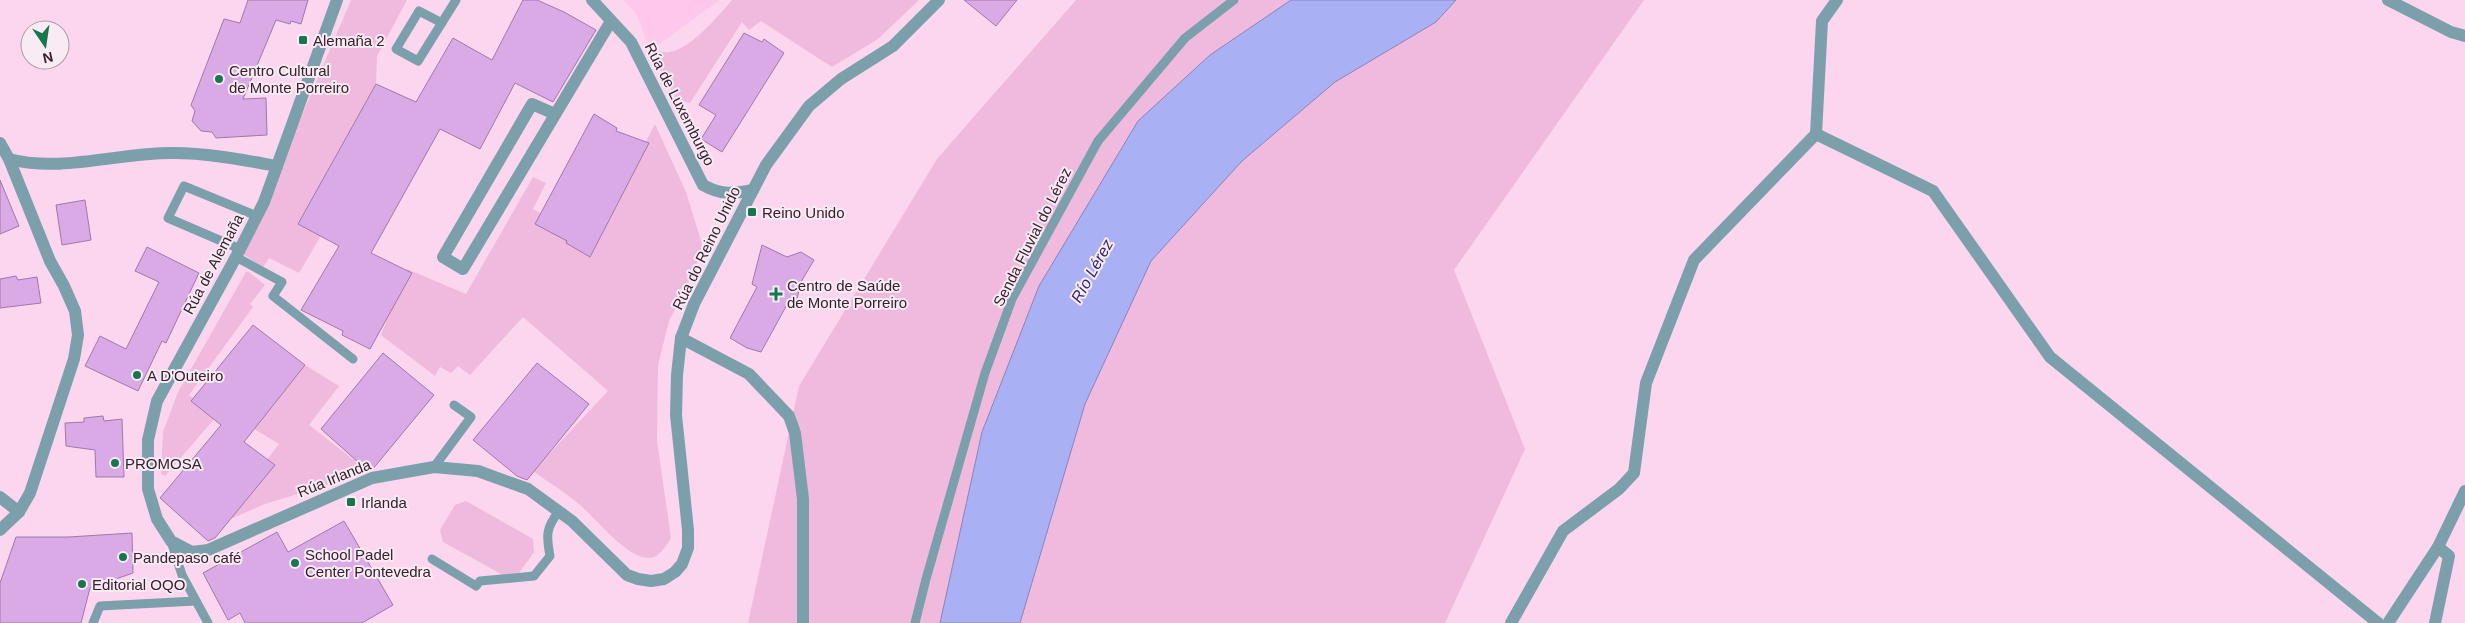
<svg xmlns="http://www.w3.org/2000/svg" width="2465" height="623" font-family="Helvetica,sans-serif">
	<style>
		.built { fill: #ffc7ec }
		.green { fill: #efbadd }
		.water { fill: #aab0f4; stroke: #8885b9 }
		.building { fill: #d9aae5; stroke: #a178ab }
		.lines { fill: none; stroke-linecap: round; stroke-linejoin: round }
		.service { stroke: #7ba0ac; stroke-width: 9 }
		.minor { stroke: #7ba0ac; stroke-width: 12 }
		.tertiary { stroke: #7ba0ac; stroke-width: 12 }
		.poi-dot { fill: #15774e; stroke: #f9ebf4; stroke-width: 2 }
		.labels { text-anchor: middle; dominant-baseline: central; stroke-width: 4; stroke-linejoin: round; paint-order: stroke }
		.poi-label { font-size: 15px; fill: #372030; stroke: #f9ebf4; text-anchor: start }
		.street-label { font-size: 15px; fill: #372030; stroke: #f9ebf4 }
		.water-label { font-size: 16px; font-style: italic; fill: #2c2875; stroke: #f9ebf4 }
	</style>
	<rect width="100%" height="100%" fill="#fcd6ee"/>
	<polygon class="built" points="624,0 720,0 650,51 637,15"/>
	<g class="green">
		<polygon points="351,0 407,0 377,56 376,84 298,224 322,234 299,273 269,258 263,267 243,254"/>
		<path d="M 732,0 L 919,0 L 878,39 L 832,67 L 761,21 L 749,30 L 742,22 L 690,103 L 682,101 L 681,108 L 650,51 C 656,51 664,53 670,52 C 692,48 718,16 732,0 Z"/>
		<polygon points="1076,0 1644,0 1454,270 1525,449 1445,623 748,623 799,386 937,159"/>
		<path d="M 655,124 L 686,192 L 702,244 L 695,270 L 669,321 L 658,365 L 657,441 L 671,538 C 666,546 659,558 649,558 C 626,558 597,519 580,505 C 565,492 548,482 533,471 L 608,391 L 523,317 L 470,375 L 458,366 L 451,373 L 440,367 L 435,376 L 381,335 L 407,269 L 466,294 L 533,177 L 546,183 L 533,209 L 594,242 Z"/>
		<polygon points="246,272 249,272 265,285 250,304 253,307 189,395 216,417 165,476 161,474 163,432 178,392"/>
		<polygon points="305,365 339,386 309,425 363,467 343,480 265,504 217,525 279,444 254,429"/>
		<polygon points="466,501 533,539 534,552 519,573 503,575 443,542 440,530 455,505"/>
	</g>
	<polygon class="water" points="1291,0 1456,0 1436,22 1335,82 1242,161 1151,261 1085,404 1020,623 940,623 982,432 1039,286 1138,121 1210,55"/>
	<g class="building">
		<polygon points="248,0 308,0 301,24 291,21 290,24 276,20 243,99 266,98 267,135 216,138 212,132 201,131 192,121 195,111 191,105 224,19 240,23"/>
		<polygon points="523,0 537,0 564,12 596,30 553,102 515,83 480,149 440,129 371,253 412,273 370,349 342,335 343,331 301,310 339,246 298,224 376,84 416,102 453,38 492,60"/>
		<polygon points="964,0 1017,0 996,26"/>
		<polygon points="744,33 762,42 764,39 784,53 722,152 701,139 716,115 699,105"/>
		<polygon points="594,114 617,128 616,131 649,143 590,257 566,243 567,241 535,224"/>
		<polygon points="0,180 19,226 0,234"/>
		<polygon points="85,200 91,240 62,245 56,205"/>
		<polygon points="762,245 787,257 801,252 814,260 801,282 796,303 789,301 761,352 747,348 730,338 757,287 752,284"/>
		<polygon points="147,247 199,273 166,343 162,341 138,391 85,366 100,336 126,349 159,282 135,271"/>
		<polygon points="16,276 18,280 37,277 41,303 0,308 0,279"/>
		<polygon points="253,325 305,365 244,442 275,465 215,538 208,541 160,498 221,425 191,401"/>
		<polygon points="383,353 434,395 372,470 368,471 321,429"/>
		<polygon points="537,363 589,404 527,480 517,476 473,440"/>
		<polygon points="103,416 104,421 122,419 124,477 96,477 95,450 66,446 65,423 84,422 84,418"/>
		<polygon points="344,521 393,605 362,623 245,623 240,613 228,620 203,573 277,532 288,552"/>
		<polygon points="132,533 133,573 90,588 81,623 0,623 0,583 16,537 69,537"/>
	</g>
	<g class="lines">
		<g class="service">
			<polyline points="442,23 419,11 396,49 418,61 456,0"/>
			<polyline points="240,249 168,218 184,186 257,216"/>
			<polyline points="236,257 282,282 273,296 353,359"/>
			<polyline points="434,467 471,417 454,405"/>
			<polyline points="171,541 182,575 208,623"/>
			<path d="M 432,559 L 476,586 L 480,581 L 534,576 L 550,556 C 546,535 546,528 559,511"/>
			<polyline points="93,623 100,606 196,601"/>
			<polyline points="915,623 926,579 985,373 1012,299 1098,141 1185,38 1234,0"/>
		</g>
		<g class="minor">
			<polyline points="337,0 264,202 236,257 157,401 148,440 148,489 157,519 171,541 192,552 208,550 372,478 434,467 478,471 528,489 572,521 627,575 638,579 651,581 664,579 675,572 682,564 688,548 688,530 676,415 677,375 681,338 694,304 766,165 809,106 841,79 893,46 939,0"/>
			<path d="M 592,0 L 631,42 L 703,185 C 721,195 733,194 753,190"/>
			<polyline points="555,114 532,104 443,257 463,269 611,21"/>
			<polyline points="1816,134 1933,191 2050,357 2378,623"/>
			<polyline points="0,143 9,159 50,261 64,286 75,311 78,335 74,359 30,493 19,512 0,530"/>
			<path d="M 9,159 C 61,173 121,152 174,153 C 208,153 243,160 277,166"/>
			<polyline points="681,338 749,374 789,416 795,433 803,499 803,623"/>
			<polyline points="0,497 19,512"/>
			<polyline points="1511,623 1563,531 1619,489 1634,473 1646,383 1694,260 1816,134 1822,21 1837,0"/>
			<polyline points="2435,623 2449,556 2438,547"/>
		</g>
		<g class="tertiary">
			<polyline points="2388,0 2451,32 2465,36"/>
			<polyline points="2388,623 2438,547 2465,491"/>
		</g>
	</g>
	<g class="poi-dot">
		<rect x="298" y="35" width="10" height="10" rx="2.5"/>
		<circle cx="219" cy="79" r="5"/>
		<rect x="747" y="207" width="10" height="10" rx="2.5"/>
		<path d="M773.5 286.5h5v5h5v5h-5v5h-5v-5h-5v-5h5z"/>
		<circle cx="137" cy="375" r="5"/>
		<circle cx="115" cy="463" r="5"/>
		<rect x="346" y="497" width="10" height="10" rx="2.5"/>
		<circle cx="123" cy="557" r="5"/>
		<circle cx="295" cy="563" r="5"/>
		<circle cx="82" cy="584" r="5"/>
	</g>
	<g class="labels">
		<g class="poi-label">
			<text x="313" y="40">Alemaña 2</text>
			<text x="229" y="70">Centro Cultural<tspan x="229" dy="17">de Monte Porreiro</tspan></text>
			<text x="762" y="212">Reino Unido</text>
			<text x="787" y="285">Centro de Saúde<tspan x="787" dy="17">de Monte Porreiro</tspan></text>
			<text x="147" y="375">A D'Outeiro</text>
			<text x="125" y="463">PROMOSA</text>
			<text x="361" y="502">Irlanda</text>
			<text x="305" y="554">School Padel<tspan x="305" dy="17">Center Pontevedra</tspan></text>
			<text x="133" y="557">Pandepaso café</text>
			<text x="92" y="584">Editorial OQO</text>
		</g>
		<g class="street-label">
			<text transform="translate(680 104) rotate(63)">Rúa de Luxemburgo</text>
			<text transform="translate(1032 237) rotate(-63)">Senda Fluvial do Lérez</text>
			<text transform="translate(706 248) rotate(-64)">Rúa do Reino Unido</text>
			<text transform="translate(213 264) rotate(-62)">Rúa de Alemaña</text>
			<text transform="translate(334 478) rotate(-22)">Rúa Irlanda</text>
		</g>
		<g class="water-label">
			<text transform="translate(1092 271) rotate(-61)">Río Lérez</text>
		</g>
	</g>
	<g transform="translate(45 45) rotate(167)"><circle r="24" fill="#f9ebf4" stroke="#ab9aa6"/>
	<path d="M0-4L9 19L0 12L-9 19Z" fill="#15774e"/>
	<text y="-8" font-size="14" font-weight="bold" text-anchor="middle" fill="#372030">N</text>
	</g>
</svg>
